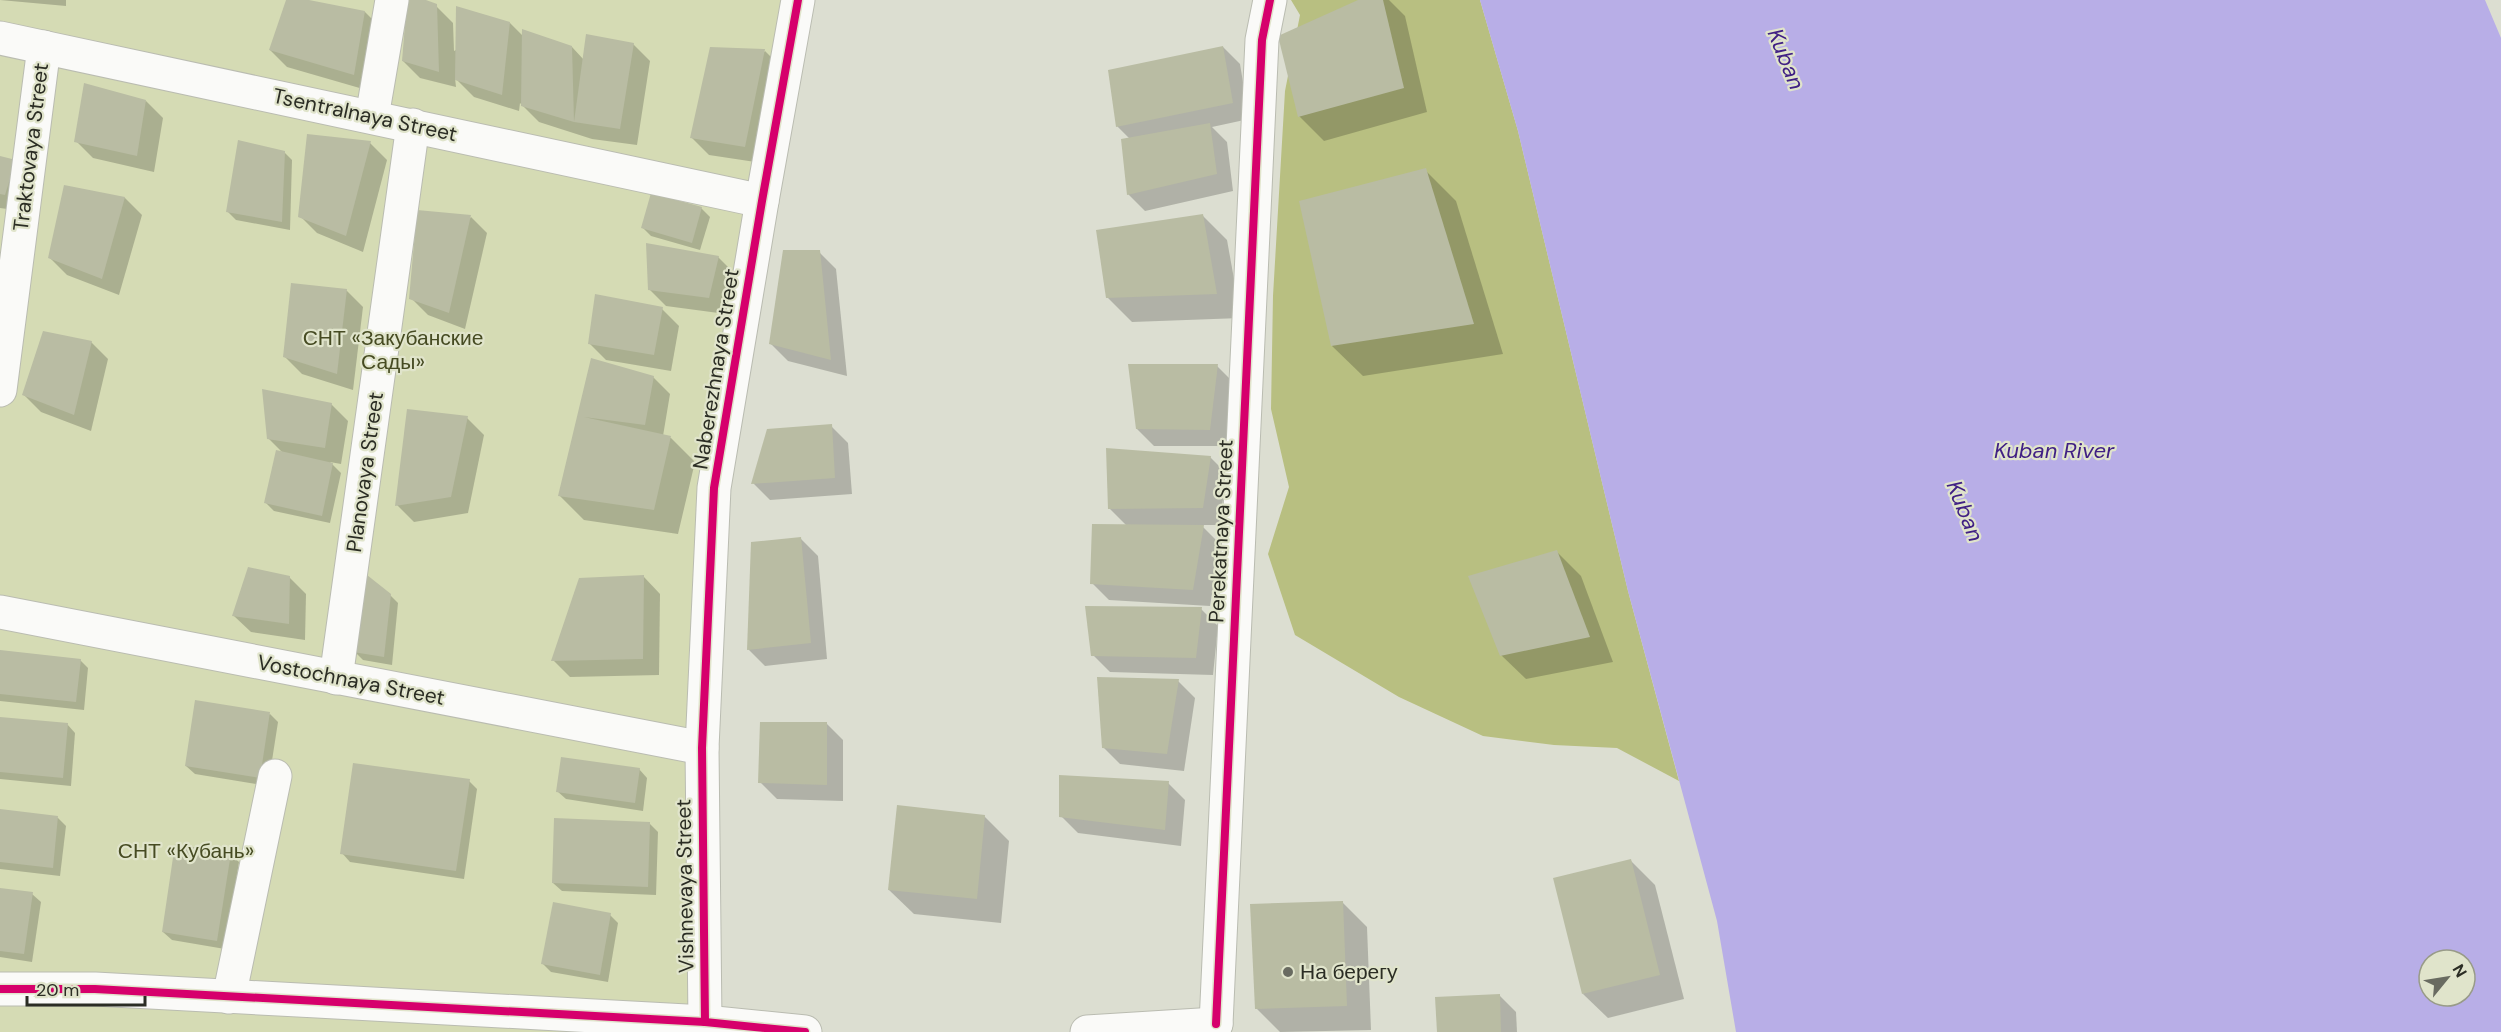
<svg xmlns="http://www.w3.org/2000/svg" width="2501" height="1032" font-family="'DM Sans',sans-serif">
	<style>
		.green { fill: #d5dbb4 }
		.forest { fill: #b8bf81 }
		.water { fill: #b8aee7; fill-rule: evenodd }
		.shadow { fill: #0003 }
		.building { fill: #b9bca3 }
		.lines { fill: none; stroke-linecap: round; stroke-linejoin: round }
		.street-casing { stroke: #babcb1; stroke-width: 35 }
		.street { stroke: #fafaf8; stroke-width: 33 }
		.cycleway-casing { stroke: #e0e4cb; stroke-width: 11 }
		.cycleway { stroke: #d6006c; stroke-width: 8 }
		.poi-dot { fill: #696b61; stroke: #e0e4cb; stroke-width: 2 }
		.labels { text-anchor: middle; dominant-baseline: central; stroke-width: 4.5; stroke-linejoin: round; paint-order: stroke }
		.street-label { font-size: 21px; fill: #2b2d24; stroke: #e0e4cb }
		.park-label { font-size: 21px; fill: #464b22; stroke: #e0e4cb }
		.poi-label { font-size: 21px; fill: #2b2d24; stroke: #e0e4cb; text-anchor: start }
		.water-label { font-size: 22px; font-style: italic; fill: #402084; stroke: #e0e4cb }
	</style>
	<rect width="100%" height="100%" fill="#dcded1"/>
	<polygon class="green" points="0,0 807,0 726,489 712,729 712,1032 0,1032"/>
	<polygon class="forest" points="1291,0 1480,0 1518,131 1628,591 1679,781 1617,748 1554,745 1483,736 1399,697 1295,635 1268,554 1289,487 1271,409 1273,296 1285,91 1300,15"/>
	<path class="water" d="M 1480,0 L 2485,0 L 2501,38 L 2501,1032 L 1736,1032 L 1717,921 L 1628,591 L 1518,131 ZM 2429,960 L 2465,960 L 2465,996 L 2429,996 Z"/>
	<g class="shadow">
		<polygon points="0,0 66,0 66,6"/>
		<polygon points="287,0 300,0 365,12 382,29 370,91 287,67 270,50"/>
		<polygon points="409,0 422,0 436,6 453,23 454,51 510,23 524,37 572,47 584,60 633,44 650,61 637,145 592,139 539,122 520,103 519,111 474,97 455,78 456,87 420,78 403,61"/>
		<polygon points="1362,0 1389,0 1405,16 1427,112 1324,141 1299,116"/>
		<polygon points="1223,47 1240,64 1249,119 1212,127 1227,142 1233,191 1145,211 1128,194 1130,139 1117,126"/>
		<polygon points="765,51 781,67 762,163 709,155 692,138"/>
		<polygon points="146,101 163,118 154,172 93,158 76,141"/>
		<polygon points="370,143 387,160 363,252 317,233 300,216"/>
		<polygon points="284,152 292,160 290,230 236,220 228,212"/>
		<polygon points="0,157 15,161 22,211 0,208"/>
		<polygon points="1425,170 1456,201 1503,354 1363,376 1332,346"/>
		<polygon points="65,186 125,198 142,215 119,295 67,275 50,258"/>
		<polygon points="701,208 710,217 700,250 651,236 643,228"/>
		<polygon points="1202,215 1227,240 1241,318 1132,322 1107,297"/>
		<polygon points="471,217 487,233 465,329 428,315 411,298"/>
		<polygon points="819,252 836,269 847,376 788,361 771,344"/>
		<polygon points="718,257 735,274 726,314 666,306 649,289"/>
		<polygon points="346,290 363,307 353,390 302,374 285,357"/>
		<polygon points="662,309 679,326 671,371 606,360 589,343"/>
		<polygon points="91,342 108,359 91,431 41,412 24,395"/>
		<polygon points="1217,366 1234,383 1226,446 1154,446 1137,429"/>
		<polygon points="653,377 670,394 663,436 671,438 695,462 678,534 584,520 560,496 580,416"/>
		<polygon points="331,404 348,421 341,464 330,462 341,473 330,523 274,511 266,503 284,454 268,438"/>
		<polygon points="467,418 484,435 468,513 414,522 397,505"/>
		<polygon points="831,426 848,443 852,494 770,500 753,483"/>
		<polygon points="1210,457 1227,474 1219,525 1201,525 1220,544 1210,606 1109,600 1092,583 1127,526 1109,508"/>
		<polygon points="801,539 818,556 827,659 765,666 748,649"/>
		<polygon points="1557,552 1581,576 1613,662 1526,679 1501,655"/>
		<polygon points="289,577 306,594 305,640 251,632 234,616"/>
		<polygon points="644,577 660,594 659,675 570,677 553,660"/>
		<polygon points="390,595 398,603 392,665 363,660 354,651"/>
		<polygon points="1201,609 1218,626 1213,675 1110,672 1093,655"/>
		<polygon points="0,652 80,660 88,668 84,710 0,701"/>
		<polygon points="1178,681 1195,698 1184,771 1120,764 1103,747"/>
		<polygon points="270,714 278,722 268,786 195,774 186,766"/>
		<polygon points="0,718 67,724 75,733 71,786 0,779"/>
		<polygon points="826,723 843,740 843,801 777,799 760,782"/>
		<polygon points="639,769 647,778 643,811 566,799 557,791"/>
		<polygon points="469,781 477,789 464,879 350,862 342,853"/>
		<polygon points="1168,783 1185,800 1181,846 1078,833 1061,816"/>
		<polygon points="0,810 58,818 66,826 60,876 0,869"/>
		<polygon points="984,816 1009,841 1001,923 914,914 889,890"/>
		<polygon points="650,824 658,832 656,895 562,891 553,883"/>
		<polygon points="230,854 239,862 225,949 172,940 163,932"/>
		<polygon points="1630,860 1655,885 1684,999 1608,1018 1583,994"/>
		<polygon points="0,889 32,894 41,902 32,962 0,957"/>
		<polygon points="1342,902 1367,927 1371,1030 1280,1032 1256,1008"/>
		<polygon points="610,915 618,923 608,982 551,972 543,964"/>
		<polygon points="1499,995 1516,1012 1517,1032 1438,1032"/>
	</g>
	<g class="building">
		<polygon points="286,0 309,0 365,11 354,75 269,50"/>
		<polygon points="407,0 426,0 437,4 439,72 402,61"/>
		<polygon points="1358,0 1383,0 1404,88 1298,117 1278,36"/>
		<polygon points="456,6 510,22 502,95 455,80"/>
		<polygon points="522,29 572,46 574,122 521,106"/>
		<polygon points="586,34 634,43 620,129 574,122"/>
		<polygon points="1223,46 1233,103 1116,127 1108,70"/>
		<polygon points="710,47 765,49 745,147 690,138"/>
		<polygon points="84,83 146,100 137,156 74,142"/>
		<polygon points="1210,123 1217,174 1127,195 1121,139"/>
		<polygon points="307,134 371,141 346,236 298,217"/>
		<polygon points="238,140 285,151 282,222 226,212"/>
		<polygon points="0,156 16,160 5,195 0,194"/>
		<polygon points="1426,168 1474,324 1331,346 1299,201"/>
		<polygon points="64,185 125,197 102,279 48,258"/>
		<polygon points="651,193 702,207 692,243 641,228"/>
		<polygon points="417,210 471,215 449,313 409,299"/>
		<polygon points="1203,214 1217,294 1106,298 1096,230"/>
		<polygon points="646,243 719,256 709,298 648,290"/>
		<polygon points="783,250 820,250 831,360 769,344"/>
		<polygon points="291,283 347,289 337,374 283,357"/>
		<polygon points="595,294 663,307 654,355 588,344"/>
		<polygon points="43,331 92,341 74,415 22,395"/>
		<polygon points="591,358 654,376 645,425 584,417 671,436 654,510 558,496"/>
		<polygon points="1128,364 1218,364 1210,430 1136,429"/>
		<polygon points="262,389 332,403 325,448 267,439"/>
		<polygon points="407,409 468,416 451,497 395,506"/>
		<polygon points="832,424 835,478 751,484 767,429"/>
		<polygon points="1106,448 1211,456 1203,508 1108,509"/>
		<polygon points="276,450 333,463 322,516 264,503"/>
		<polygon points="1092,524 1204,525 1193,590 1090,584"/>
		<polygon points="801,537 811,643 747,650 751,542"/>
		<polygon points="1557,550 1590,637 1500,656 1468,576"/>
		<polygon points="248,567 290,576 289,624 232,616"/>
		<polygon points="367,575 391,594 384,657 353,652"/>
		<polygon points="644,575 643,659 551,661 579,578"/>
		<polygon points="1085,606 1202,607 1196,658 1091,656"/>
		<polygon points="0,650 81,659 76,702 0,694"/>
		<polygon points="1097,677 1179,679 1167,754 1102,748"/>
		<polygon points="195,700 270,712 260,778 185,766"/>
		<polygon points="0,717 68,723 63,778 0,772"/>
		<polygon points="760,722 827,722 827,785 758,783"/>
		<polygon points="561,757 640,768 635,803 556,792"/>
		<polygon points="353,763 470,779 456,871 340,854"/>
		<polygon points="1059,775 1169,781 1165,830 1059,817"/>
		<polygon points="897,805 985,815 977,899 888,890"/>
		<polygon points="0,809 58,816 53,868 0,862"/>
		<polygon points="554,818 650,822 648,887 552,883"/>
		<polygon points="175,844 231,853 217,941 162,932"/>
		<polygon points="1631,859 1660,975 1582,994 1553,878"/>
		<polygon points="0,888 33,892 24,954 0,951"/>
		<polygon points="1343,901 1347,1006 1255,1009 1250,904"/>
		<polygon points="553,902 611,913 600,975 541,964"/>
		<polygon points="1500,994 1501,1032 1437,1032 1435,997"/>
	</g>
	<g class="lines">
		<g class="street-casing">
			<g id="street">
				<polyline points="0,38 762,201"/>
				<polyline points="372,117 392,0"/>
				<polyline points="0,390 44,47"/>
				<polyline points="0,612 702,748"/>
				<polyline points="336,678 413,125"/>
				<polyline points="0,989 95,989 705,1022 805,1032"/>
				<polyline points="229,997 275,776"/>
				<polyline points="705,1022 702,748 714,488 762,201 798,0"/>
				<polyline points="1216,1024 1262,40 1270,0"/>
				<polyline points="1087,1032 1216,1024"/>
			</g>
		</g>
		<use href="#street" class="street"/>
		<g class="cycleway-casing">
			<g id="cycleway">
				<polyline points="0,989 95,989 705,1022 805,1032"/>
				<polyline points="705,1022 702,748 714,488 762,201 798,0"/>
				<polyline points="1216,1024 1262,40 1270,0"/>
			</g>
		</g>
		<use href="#cycleway" class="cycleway"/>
	</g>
	<circle class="poi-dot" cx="1288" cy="972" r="6"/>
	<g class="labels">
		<g class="street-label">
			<text transform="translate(365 115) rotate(12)">Tsentralnaya Street</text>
			<text transform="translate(31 147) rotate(-83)">Traktovaya Street</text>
			<text transform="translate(716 369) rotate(-81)">Naberezhnaya Street</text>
			<text transform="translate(365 472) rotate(-82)">Planovaya Street</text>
			<text transform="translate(1221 531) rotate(-87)">Perekatnaya Street</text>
			<text transform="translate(351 680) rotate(11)">Vostochnaya Street</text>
			<text transform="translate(685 886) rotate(-91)">Vishnevaya Street</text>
		</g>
		<g class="park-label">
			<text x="393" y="338">СНТ «Закубанские<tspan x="393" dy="24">Сады»</tspan></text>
			<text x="186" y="851">СНТ «Кубань»</text>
		</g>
		<g class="poi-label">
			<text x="1300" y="972">На берегу</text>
		</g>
		<g class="water-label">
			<text transform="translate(1786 59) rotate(68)">Kuban</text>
			<text x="2054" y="450">Kuban River</text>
			<text transform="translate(1965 511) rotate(68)">Kuban</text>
		</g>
	</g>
	<g transform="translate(2447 978) rotate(60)"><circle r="28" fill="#e0e4cb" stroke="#989b88" stroke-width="1.5"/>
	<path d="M0-4.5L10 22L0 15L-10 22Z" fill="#696b61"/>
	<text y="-9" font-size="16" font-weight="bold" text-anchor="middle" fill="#2b2d24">N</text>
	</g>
	<path d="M27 996v9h118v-9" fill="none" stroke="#2b2d24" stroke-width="3"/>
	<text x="36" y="996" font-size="18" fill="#2b2d24" stroke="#e0e4cb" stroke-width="4.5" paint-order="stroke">20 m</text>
</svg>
